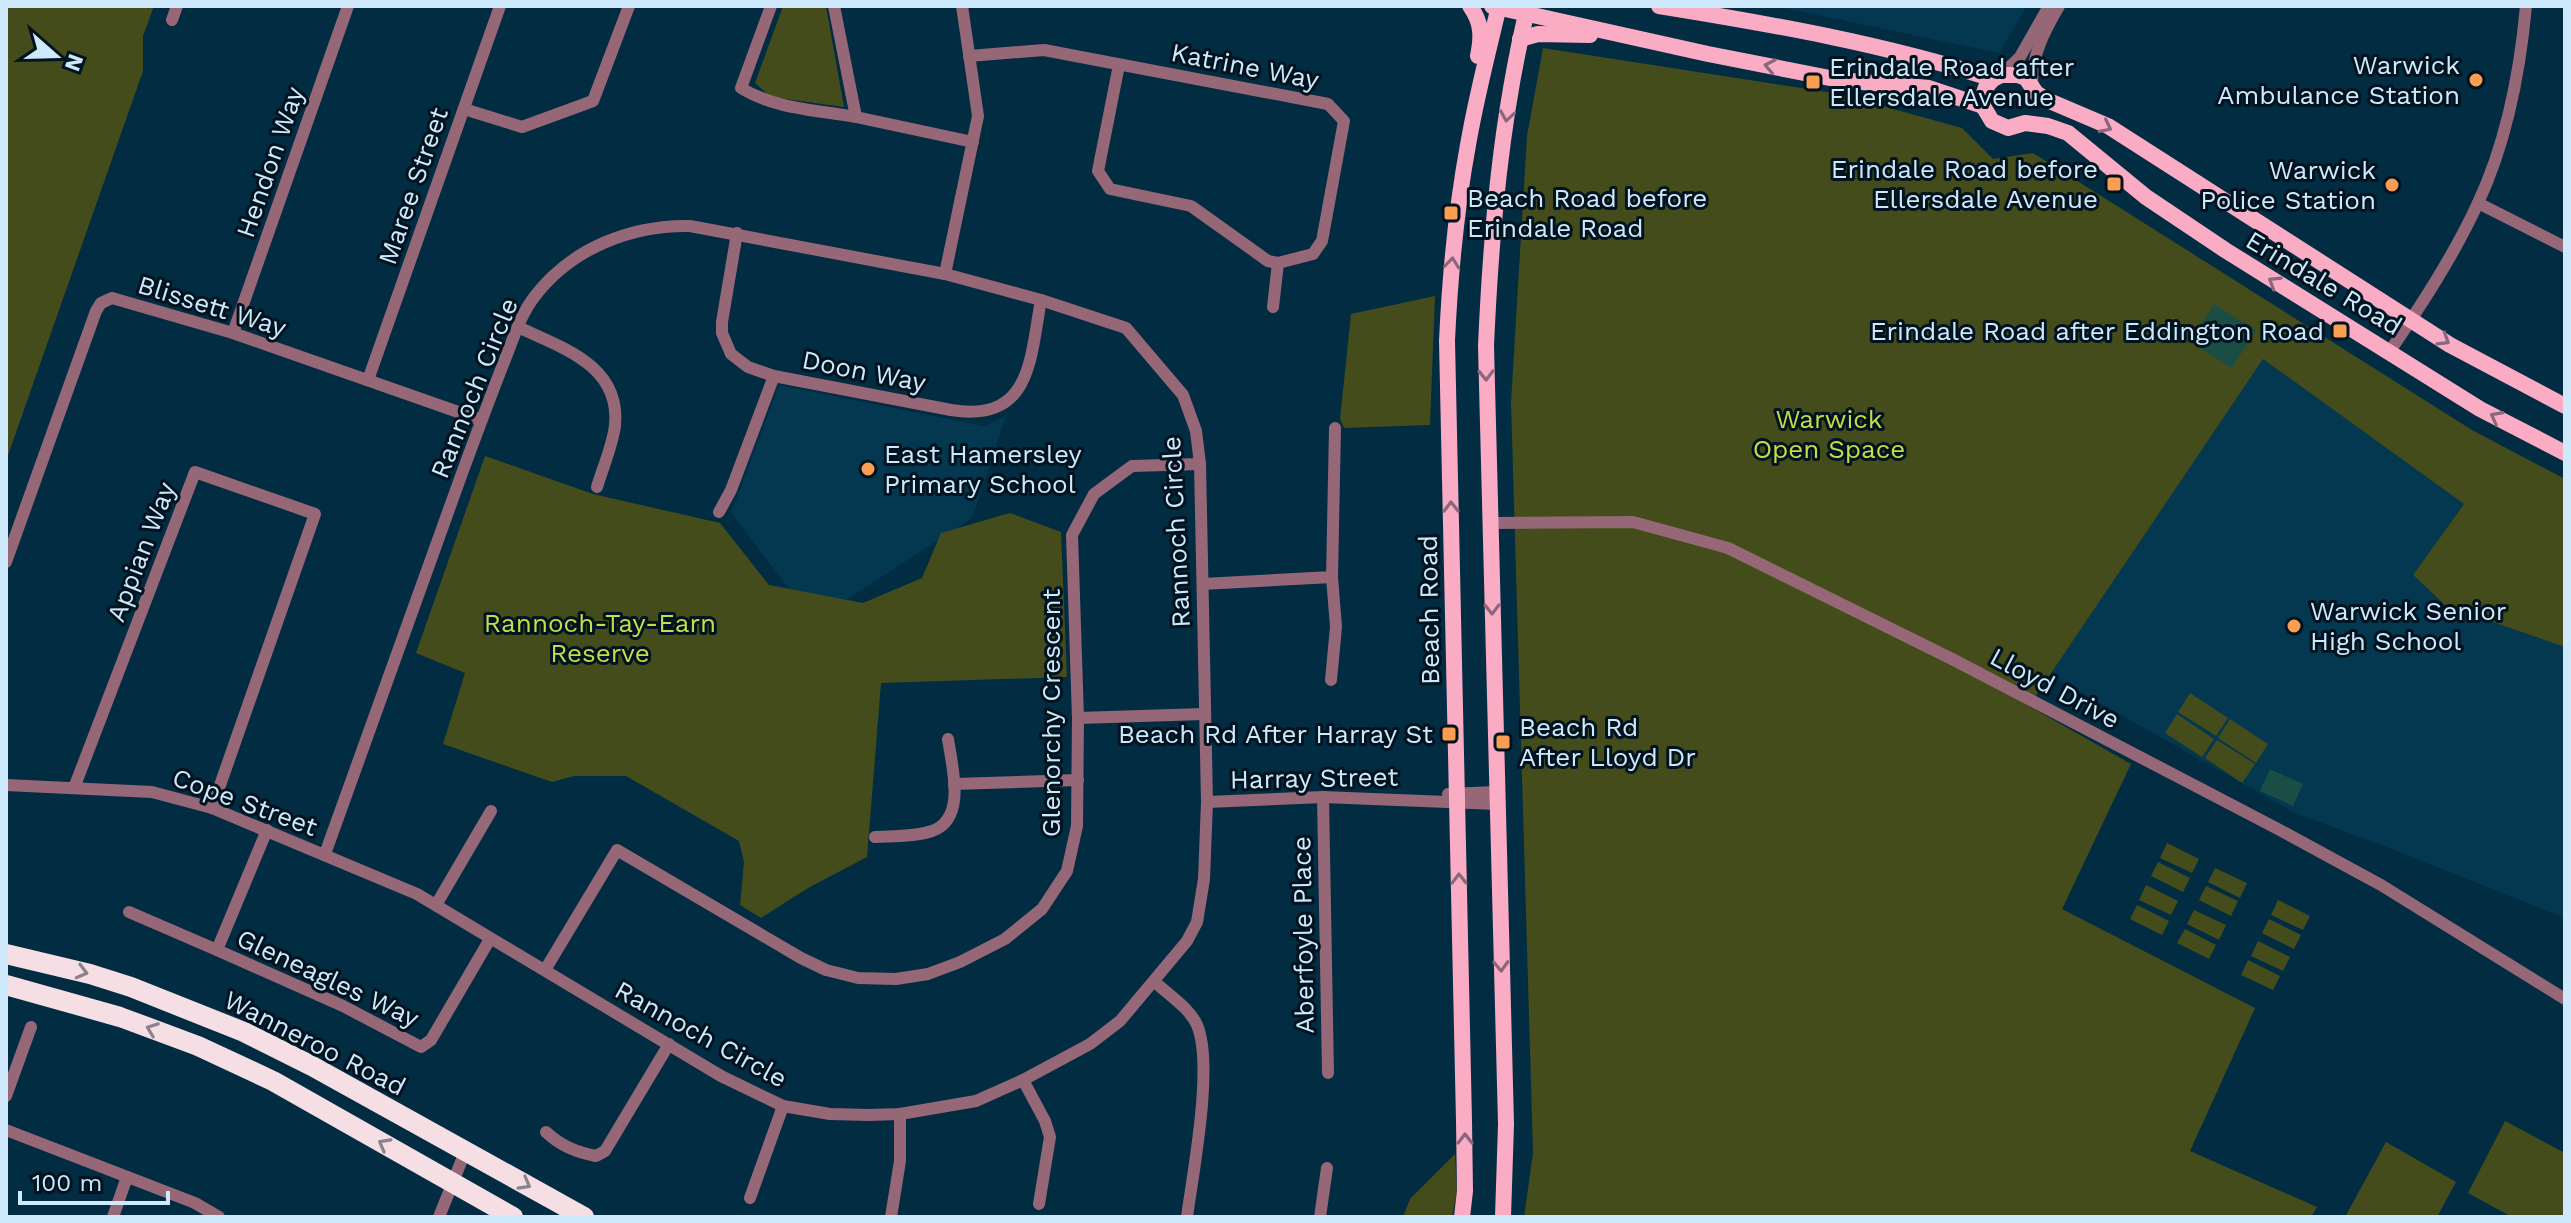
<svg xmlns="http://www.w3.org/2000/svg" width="2571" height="1223" font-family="'Work Sans',sans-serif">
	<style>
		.built { fill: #043750 }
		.green { fill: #434c1a }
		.water { fill: #1a4d43 }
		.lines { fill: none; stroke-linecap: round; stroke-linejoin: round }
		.minor { stroke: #966776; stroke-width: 12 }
		.major { stroke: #faacc5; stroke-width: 16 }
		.highway { stroke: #f6dee5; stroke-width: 20 }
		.oneway { stroke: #8a677a }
		.oneway2 { stroke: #88838c }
		.poi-dot { fill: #fb9e51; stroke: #01131f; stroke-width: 3 }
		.labels { text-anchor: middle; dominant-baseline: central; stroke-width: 6; stroke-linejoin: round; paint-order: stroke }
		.poi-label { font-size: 26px; fill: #cee9fb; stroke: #01131f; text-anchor: end }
		.street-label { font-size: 26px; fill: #cee9fb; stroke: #01131f }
		.park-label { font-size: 26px; fill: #c5dd48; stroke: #01131f }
	</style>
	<rect width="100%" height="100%" fill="#022c42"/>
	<g class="built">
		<polygon points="1775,6 2027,6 1999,53"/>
		<polygon points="2263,358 2464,504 2413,575 2446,606 2565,647 2565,918 2384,846 2295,813 2050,675"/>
		<polygon points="779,385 984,426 1006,416 972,518 814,621 731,513"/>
	</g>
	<g class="green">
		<polygon points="6,6 154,6 143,36 143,71 6,461"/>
		<polygon points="783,6 826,6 844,107 771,97 755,83"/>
		<polygon points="1543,48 1839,94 1962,128 1993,159 2033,153 2472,430 2565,479 2565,647 2446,606 2413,575 2464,504 2263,359 2029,706 2131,764 2062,909 2255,1008 2190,1151 2317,1207 2311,1217 1524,1217 1533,1153 1511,402 1527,136"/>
		<polygon points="1435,296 1430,425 1344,428 1340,419 1351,314"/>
		<polygon points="485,456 593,494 720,523 769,585 863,603 922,578 941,533 1010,513 1061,532 1067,677 881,683 867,857 808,888 761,918 740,905 744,862 739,841 626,776 574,776 552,782 443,744 465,673 416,653"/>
		<polygon points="2190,693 2228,718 2216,736 2178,712"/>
		<polygon points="2177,714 2214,739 2202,757 2165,733"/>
		<polygon points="2230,719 2268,744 2256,763 2218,738"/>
		<polygon points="2217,740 2255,764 2242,783 2205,758"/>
		<polygon points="2167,843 2199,859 2192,873 2160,858"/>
		<polygon points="2158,862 2190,878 2183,892 2151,876"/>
		<polygon points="2215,868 2247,883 2240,898 2208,882"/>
		<polygon points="2146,885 2178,901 2171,915 2139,900"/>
		<polygon points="2206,886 2238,901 2231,916 2199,900"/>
		<polygon points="2278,900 2310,916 2303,930 2271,915"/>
		<polygon points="2137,905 2169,921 2162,935 2130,919"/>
		<polygon points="2194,910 2226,925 2219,940 2187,924"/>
		<polygon points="2269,919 2301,935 2294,949 2262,933"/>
		<polygon points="2185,929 2216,945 2209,959 2177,943"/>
		<polygon points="2258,941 2290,957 2283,971 2251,956"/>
		<polygon points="2248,960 2280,976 2273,990 2241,975"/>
		<polygon points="2505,1121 2565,1153 2565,1217 2512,1217 2468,1193"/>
		<polygon points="2386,1142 2456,1182 2437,1217 2345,1217"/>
		<polygon points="1455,1154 1457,1192 1452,1217 1403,1217 1410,1199"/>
	</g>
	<g class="water">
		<polygon points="2214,304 2256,330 2232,368 2190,342"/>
		<polygon points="2270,769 2303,784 2293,806 2260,791"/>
	</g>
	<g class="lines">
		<g class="minor">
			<path d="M 771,6 L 741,88 C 775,109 817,110 856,117 C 895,125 934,134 973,142"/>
			<polyline points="834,6 856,117"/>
			<polyline points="172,20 177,6"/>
			<polyline points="969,56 1044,50 1328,104 1344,121 1322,241 1313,254 1278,263 1268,261 1191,206 1110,189 1098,171 1119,65"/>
			<polyline points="2001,75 2020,57 2049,6"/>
			<path d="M 2032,85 C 2032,54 2044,32 2059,6"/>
			<polyline points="464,109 522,127 593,101 629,6"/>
			<polyline points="2478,203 2565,247"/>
			<path d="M 737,233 L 722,322 L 722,333 L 731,354 L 748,367 L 774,376 L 951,410 C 1031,423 1030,360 1041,300"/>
			<polyline points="945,274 978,116 962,6"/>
			<polyline points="1273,307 1278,263"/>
			<path d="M 518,327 C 562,348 621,365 615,426 C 612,447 603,467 597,487"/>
			<polyline points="233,333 348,6"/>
			<path d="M 2390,351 C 2422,304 2454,255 2478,203 C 2506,143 2520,72 2526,6"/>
			<polyline points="368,380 500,6"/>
			<polyline points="719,512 731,490 774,376"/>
			<polyline points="1491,523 1633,522 1728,548 1954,660 2276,828 2381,885 2565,999"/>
			<polyline points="6,562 96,311 101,303 112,298 233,333 481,420"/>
			<polyline points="1203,584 1332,577"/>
			<polyline points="1331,680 1336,627 1332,577 1335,428"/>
			<polyline points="1078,718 1204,714"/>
			<polyline points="954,784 1078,780"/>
			<path d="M 6,785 L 152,792 L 212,808 L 417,894 L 721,1076 L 783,1106 L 830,1114 L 868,1115 L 900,1114 L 976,1101 L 1023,1080 L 1090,1044 L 1120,1021 L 1187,941 L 1197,922 L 1204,879 L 1207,802 L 1200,464 L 1196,431 L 1183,395 L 1126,328 L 1041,300 L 945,274 L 690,226 C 631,225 572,248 535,296 C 520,315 513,340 504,362 C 489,400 475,438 461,476 C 416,602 370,728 325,854"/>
			<polyline points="74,788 195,472 315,514 212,808"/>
			<polyline points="1448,794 1496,792"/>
			<polyline points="1323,797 1328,1073"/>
			<polyline points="1207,802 1323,797 1497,804"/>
			<polyline points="267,830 217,950 343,1006 421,1047 431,1040 490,939"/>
			<path d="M 875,837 C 893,836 914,837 932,831 C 967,819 952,767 948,739"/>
			<polyline points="436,905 491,811"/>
			<polyline points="129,912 217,950"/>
			<polyline points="545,970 617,850 801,958 826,970 858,978 896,979 928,974 960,962 1005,939 1042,909 1067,871 1077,826 1078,718 1072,535 1094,494 1132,466 1200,464"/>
			<path d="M 1154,981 C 1167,994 1190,1008 1197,1025 C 1214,1065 1193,1172 1187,1217"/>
			<polyline points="1023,1080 1045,1121 1050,1137 1039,1204"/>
			<polyline points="6,1096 31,1027"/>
			<polyline points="6,1130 195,1203 219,1217"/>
			<path d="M 546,1132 C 561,1146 576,1152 596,1156 L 605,1151 L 669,1044"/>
			<polyline points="750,1198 783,1106"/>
			<polyline points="113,1217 127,1177"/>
			<polyline points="439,1217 465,1152"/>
			<polyline points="891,1217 900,1161 900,1114"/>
			<polyline points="1320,1217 1327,1168"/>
		</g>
		<g class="major">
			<path d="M 1470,6 C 1482,23 1482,36 1478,56"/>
			<polyline points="1492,6 1708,54 1840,80 1929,88 1983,106"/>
			<path d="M 1659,6 C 1771,24 1885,44 1993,79"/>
			<polyline points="1520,39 1538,34 1590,35"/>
			<polyline points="2565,406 2450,345 2108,126 2047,100 2036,93 2026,78 2018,75 2001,75 1993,79 1986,87 1983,96 1983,106 1992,121 2008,128 2025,123 2048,126 2068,133 2146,197 2225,250 2480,409 2565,453"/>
			<path d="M 1462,1217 L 1465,1191 L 1464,1121 L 1447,341 C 1450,275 1456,210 1468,145 C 1476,98 1488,52 1499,6"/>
			<path d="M 1503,1217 L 1506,1124 L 1486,346 C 1491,232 1501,117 1528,6"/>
		</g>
		<g class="highway">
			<polyline points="6,954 90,974 131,987 244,1032 312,1066 584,1217"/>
			<polyline points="6,985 120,1017 198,1046 273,1081 513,1217"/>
		</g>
	</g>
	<defs><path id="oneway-chevron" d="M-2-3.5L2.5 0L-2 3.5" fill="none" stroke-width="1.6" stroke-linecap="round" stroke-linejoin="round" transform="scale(2)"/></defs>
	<g class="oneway">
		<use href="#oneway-chevron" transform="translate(1770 66) rotate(-169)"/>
		<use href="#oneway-chevron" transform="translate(1507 116) rotate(99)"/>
		<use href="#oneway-chevron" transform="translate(2106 127) rotate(27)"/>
		<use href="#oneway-chevron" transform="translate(1452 263) rotate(-84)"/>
		<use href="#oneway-chevron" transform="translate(2274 282) rotate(-148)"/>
		<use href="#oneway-chevron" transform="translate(2444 340) rotate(32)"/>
		<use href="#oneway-chevron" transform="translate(1486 375) rotate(89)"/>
		<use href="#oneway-chevron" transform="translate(2496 417) rotate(-152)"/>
		<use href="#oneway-chevron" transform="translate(1451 507) rotate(-91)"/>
		<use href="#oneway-chevron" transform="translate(1492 609) rotate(89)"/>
		<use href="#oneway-chevron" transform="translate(1459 879) rotate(-91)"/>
		<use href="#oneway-chevron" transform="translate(1501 966) rotate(88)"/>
		<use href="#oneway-chevron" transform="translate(1465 1139) rotate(-90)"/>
	</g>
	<g class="oneway2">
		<use href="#oneway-chevron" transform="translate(82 972) rotate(15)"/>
		<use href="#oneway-chevron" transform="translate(152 1029) rotate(-159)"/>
		<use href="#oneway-chevron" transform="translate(384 1144) rotate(-151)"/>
		<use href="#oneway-chevron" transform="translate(525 1184) rotate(29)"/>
	</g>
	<g class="poi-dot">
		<circle cx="2476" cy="80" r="8"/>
		<rect x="1805" y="74" width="16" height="16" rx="4"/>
		<rect x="2106" y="176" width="16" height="16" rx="4"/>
		<circle cx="2392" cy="185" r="8"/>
		<rect x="1443" y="205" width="16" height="16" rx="4"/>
		<rect x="2332" y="323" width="16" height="16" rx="4"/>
		<circle cx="868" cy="469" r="8"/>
		<circle cx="2294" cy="626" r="8"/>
		<rect x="1441" y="726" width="16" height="16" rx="4"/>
		<rect x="1495" y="734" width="16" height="16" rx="4"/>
	</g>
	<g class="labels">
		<g class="poi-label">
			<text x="2460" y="65">Warwick<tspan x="2460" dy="30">Ambulance Station</tspan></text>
			<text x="1829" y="67" text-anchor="start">Erindale Road after<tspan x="1829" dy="30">Ellersdale Avenue</tspan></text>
			<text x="2098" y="169">Erindale Road before<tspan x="2098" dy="30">Ellersdale Avenue</tspan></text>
			<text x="2376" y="170">Warwick<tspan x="2376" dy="30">Police Station</tspan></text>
			<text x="1467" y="198" text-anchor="start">Beach Road before<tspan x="1467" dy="30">Erindale Road</tspan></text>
			<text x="2324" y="331">Erindale Road after Eddington Road</text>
			<text x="884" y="454" text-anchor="start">East Hamersley<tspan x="884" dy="30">Primary School</tspan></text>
			<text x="2310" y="611" text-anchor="start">Warwick Senior<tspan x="2310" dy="30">High School</tspan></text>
			<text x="1519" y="727" text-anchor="start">Beach Rd<tspan x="1519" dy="30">After Lloyd Dr</tspan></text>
			<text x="1433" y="734">Beach Rd After Harray St</text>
		</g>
		<g class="street-label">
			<text transform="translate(1245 66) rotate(11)">Katrine Way</text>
			<text transform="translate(270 162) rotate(-71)">Hendon Way</text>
			<text transform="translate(413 186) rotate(-71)">Maree Street</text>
			<text transform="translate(2324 283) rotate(31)">Erindale Road</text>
			<text transform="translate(212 306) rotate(17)">Blissett Way</text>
			<text transform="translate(864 371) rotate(11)">Doon Way</text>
			<text transform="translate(474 388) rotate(-68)">Rannoch Circle</text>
			<text transform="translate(1176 532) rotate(-93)">Rannoch Circle</text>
			<text transform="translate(141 552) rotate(-69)">Appian Way</text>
			<text transform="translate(1429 610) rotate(-91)">Beach Road</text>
			<text transform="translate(2055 688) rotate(28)">Lloyd Drive</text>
			<text transform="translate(1051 713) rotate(-90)">Glenorchy Crescent</text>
			<text transform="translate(1314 778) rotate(-1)">Harray Street</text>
			<text transform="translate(245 802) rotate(20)">Cope Street</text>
			<text transform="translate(1303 935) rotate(-91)">Aberfoyle Place</text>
			<text transform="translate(328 978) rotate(25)">Gleneagles Way</text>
			<text transform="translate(701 1034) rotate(29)">Rannoch Circle</text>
			<text transform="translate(315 1043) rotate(27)">Wanneroo Road</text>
		</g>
		<g class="park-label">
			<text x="1829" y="419">Warwick<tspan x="1829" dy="30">Open Space</tspan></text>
			<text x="600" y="623">Rannoch-Tay-Earn<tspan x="600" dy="30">Reserve</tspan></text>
		</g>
	</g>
	<rect width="2571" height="1223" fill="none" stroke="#cee9fb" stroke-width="16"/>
	<g transform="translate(56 56) rotate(110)" stroke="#01131f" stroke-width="6" paint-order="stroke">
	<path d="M0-6L14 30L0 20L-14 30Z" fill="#cee9fb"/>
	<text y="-12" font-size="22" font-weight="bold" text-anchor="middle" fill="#cee9fb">N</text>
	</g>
	<path d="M20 1191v12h148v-12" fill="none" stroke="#cee9fb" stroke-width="4"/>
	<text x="32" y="1191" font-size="24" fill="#cee9fb" stroke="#01131f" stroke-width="6" paint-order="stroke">100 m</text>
</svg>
